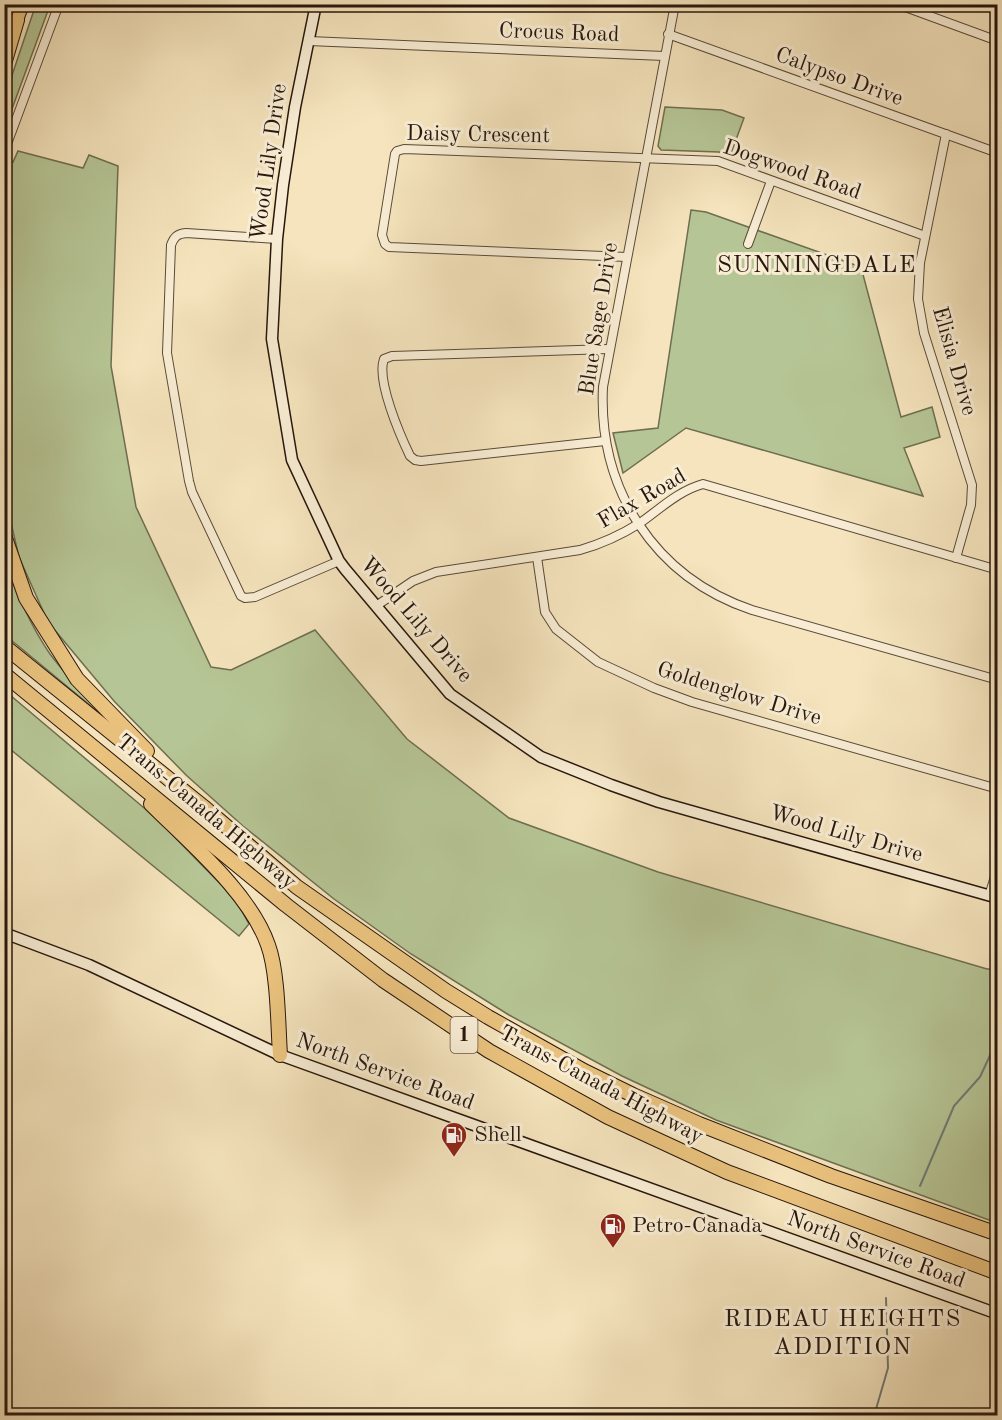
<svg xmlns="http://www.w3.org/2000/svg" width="1002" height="1420" font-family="'Old Standard TT',serif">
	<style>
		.green { fill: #b6c595; stroke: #6e6e50; stroke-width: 1.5 }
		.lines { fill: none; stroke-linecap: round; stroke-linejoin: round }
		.stream { stroke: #707a76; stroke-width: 2 }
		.street-casing { stroke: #5a4a38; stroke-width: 10 }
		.secondary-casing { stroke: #27160c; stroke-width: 13 }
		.primary-casing { stroke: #27160c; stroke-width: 14 }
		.highway-casing { stroke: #27160c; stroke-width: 16 }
		.street { stroke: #f8edd4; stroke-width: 8 }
		.secondary { stroke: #f8edd4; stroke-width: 10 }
		.primary { stroke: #eac27e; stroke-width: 12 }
		.highway { stroke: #eac27e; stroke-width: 14 }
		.labels { text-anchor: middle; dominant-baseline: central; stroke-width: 6; stroke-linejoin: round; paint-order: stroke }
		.shield { fill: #f8edd4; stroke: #665648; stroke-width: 1.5 }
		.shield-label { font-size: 21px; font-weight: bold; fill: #27160c }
		.street-label { font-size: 22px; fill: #27160c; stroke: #f8edd4 }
		.poi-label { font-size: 22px; fill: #27160c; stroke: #f8edd4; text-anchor: start }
		.neighbourhood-label { font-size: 24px; letter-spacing: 1.5px; fill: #27160c; stroke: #f8edd4 }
	</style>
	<rect width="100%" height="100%" fill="#f5e4bd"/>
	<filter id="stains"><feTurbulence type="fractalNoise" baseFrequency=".00333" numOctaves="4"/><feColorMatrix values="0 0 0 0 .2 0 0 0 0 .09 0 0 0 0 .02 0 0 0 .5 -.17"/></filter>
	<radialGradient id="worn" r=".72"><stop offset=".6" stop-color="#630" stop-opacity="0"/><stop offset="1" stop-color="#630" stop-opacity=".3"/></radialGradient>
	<g class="green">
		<polygon points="36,4 50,5 5,128 5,96"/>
		<polygon points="665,107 722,110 744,118 730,156 719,152 661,150 658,146"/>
		<polygon points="18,151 83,168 89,155 118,166 111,366 136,507 211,667 231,670 315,630 407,739 509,818 658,872 987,969 997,969 997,1223 716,1120 622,1076 509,1015 411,954 334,899 243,826 186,775 114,701 48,622 19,557 5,497 4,159 13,162"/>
		<polygon points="691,210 706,212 861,267 901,417 932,407 940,437 904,448 923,496 686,428 623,473 613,433 658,428"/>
		<path d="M 4,556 C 15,590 30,625 50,654 C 68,678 89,699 109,721 L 5,635 Z"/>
		<polygon points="4,690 156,818 235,899 249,924 239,936 5,745"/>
	</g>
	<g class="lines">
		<g class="stream">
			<polyline points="920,1186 954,1106 980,1077 998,1038"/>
			<polyline points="874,1416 888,1368 886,1298"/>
		</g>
		<g class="street-casing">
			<g id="street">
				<path d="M 675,4 L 603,387 C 598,489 654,577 752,610 L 998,680"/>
				<polyline points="897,4 998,41"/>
				<polyline points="668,34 998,153"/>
				<polyline points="309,41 664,56"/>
				<polyline points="946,134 920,263 918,299 924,333 972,485 971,505 956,558"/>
				<polyline points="7,144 59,4"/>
				<path d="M 277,239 L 186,233 C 177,234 174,237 171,245 L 167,353 L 189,481 L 192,492 L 241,596 L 245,598 L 255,597 L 339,561"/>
				<polyline points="748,244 771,181"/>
				<polyline points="627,257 389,247 385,244 382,235 395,154 397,151 404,149 718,161 925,236"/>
				<path d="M 605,441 L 421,461 L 415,460 L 410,456 C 400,435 376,380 384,359 L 392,356 L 609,349"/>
				<polyline points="537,557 545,612 556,629 598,662 654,688 692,702 998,789"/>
				<path d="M 376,606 L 413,581 L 436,572 L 580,550 C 601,544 621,535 640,523 C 660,509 678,491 703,484 L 998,570"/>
				<polyline points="989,896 998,867"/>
			</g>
		</g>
		<g class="secondary-casing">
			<g id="secondary">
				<polyline points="316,4 295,107 283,185 277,239 272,339 292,460 339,561 345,569 450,694 541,757 611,785 659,802 998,898"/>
				<polyline points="4,933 89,965 280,1055 998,1314"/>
			</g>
		</g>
		<g class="primary-casing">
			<polyline id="primary" points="14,28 23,4"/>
		</g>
		<g class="highway-casing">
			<g id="highway">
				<polyline points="4,64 17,20"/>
				<polyline points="4,535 26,598 77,679 147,751"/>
				<polyline points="4,646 206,809 297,887 446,991 488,1017 584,1071 633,1095 699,1124 831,1176 998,1234"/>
				<polyline points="4,674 286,905 383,980 489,1051 608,1117 727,1172 998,1273"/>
				<path d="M 151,804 C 190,843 250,893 268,945 C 278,972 278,1024 280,1055"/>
			</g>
		</g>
		<use href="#street" class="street"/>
		<use href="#secondary" class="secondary"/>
		<use href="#primary" class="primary"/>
		<use href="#highway" class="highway"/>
	</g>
	<defs>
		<g id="fuel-pin" transform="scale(1.35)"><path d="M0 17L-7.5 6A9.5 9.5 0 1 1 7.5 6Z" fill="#8f2418" stroke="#f8edd4"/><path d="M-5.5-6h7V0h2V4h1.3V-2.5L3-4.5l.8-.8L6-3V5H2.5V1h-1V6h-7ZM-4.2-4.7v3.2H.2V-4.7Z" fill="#fff"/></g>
	</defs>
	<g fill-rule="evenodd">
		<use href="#fuel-pin" x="454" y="1135"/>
		<use href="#fuel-pin" x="613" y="1226"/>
	</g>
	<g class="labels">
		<rect class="shield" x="450.5" y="1017" width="27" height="36" rx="4.5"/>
		<g class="shield-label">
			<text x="464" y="1035">1</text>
		</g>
		<g class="street-label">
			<text transform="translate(559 33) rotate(2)">Crocus Road</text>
			<text transform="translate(839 77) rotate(20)">Calypso Drive</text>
			<text transform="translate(478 135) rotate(1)">Daisy Crescent</text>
			<text transform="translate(269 162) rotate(-82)">Wood Lily Drive</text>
			<text transform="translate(792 170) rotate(19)">Dogwood Road</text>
			<text transform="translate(599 319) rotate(-81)">Blue Sage Drive</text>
			<text transform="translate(954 361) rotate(74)">Elisia Drive</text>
			<text transform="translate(642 499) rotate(-30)">Flax Road</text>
			<text transform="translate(416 620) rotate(49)">Wood Lily Drive</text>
			<text transform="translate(739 694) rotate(17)">Goldenglow Drive</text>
			<text transform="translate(206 812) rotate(40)">Trans-Canada Highway</text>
			<text transform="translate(846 834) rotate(16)">Wood Lily Drive</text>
			<text transform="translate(385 1072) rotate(20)">North Service Road</text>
			<text transform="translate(601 1085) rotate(28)">Trans-Canada Highway</text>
			<text transform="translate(876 1250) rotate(20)">North Service Road</text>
		</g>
		<g class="poi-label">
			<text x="474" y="1135">Shell</text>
			<text x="632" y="1226">Petro-Canada</text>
		</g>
		<g class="neighbourhood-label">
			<text x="817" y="266">SUNNINGDALE</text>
			<text x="843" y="1320">RIDEAU HEIGHTS<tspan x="843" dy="28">ADDITION</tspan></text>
		</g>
	</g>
	<rect width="1002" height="1420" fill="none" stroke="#f5e4bd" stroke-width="24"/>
	<rect x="6" y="6" width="990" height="1408" fill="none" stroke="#27160c" stroke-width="3"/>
	<rect x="12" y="12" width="978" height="1396" fill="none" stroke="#27160c" stroke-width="1.5"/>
	<rect width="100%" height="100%" filter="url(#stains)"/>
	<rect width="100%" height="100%" fill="url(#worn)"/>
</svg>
